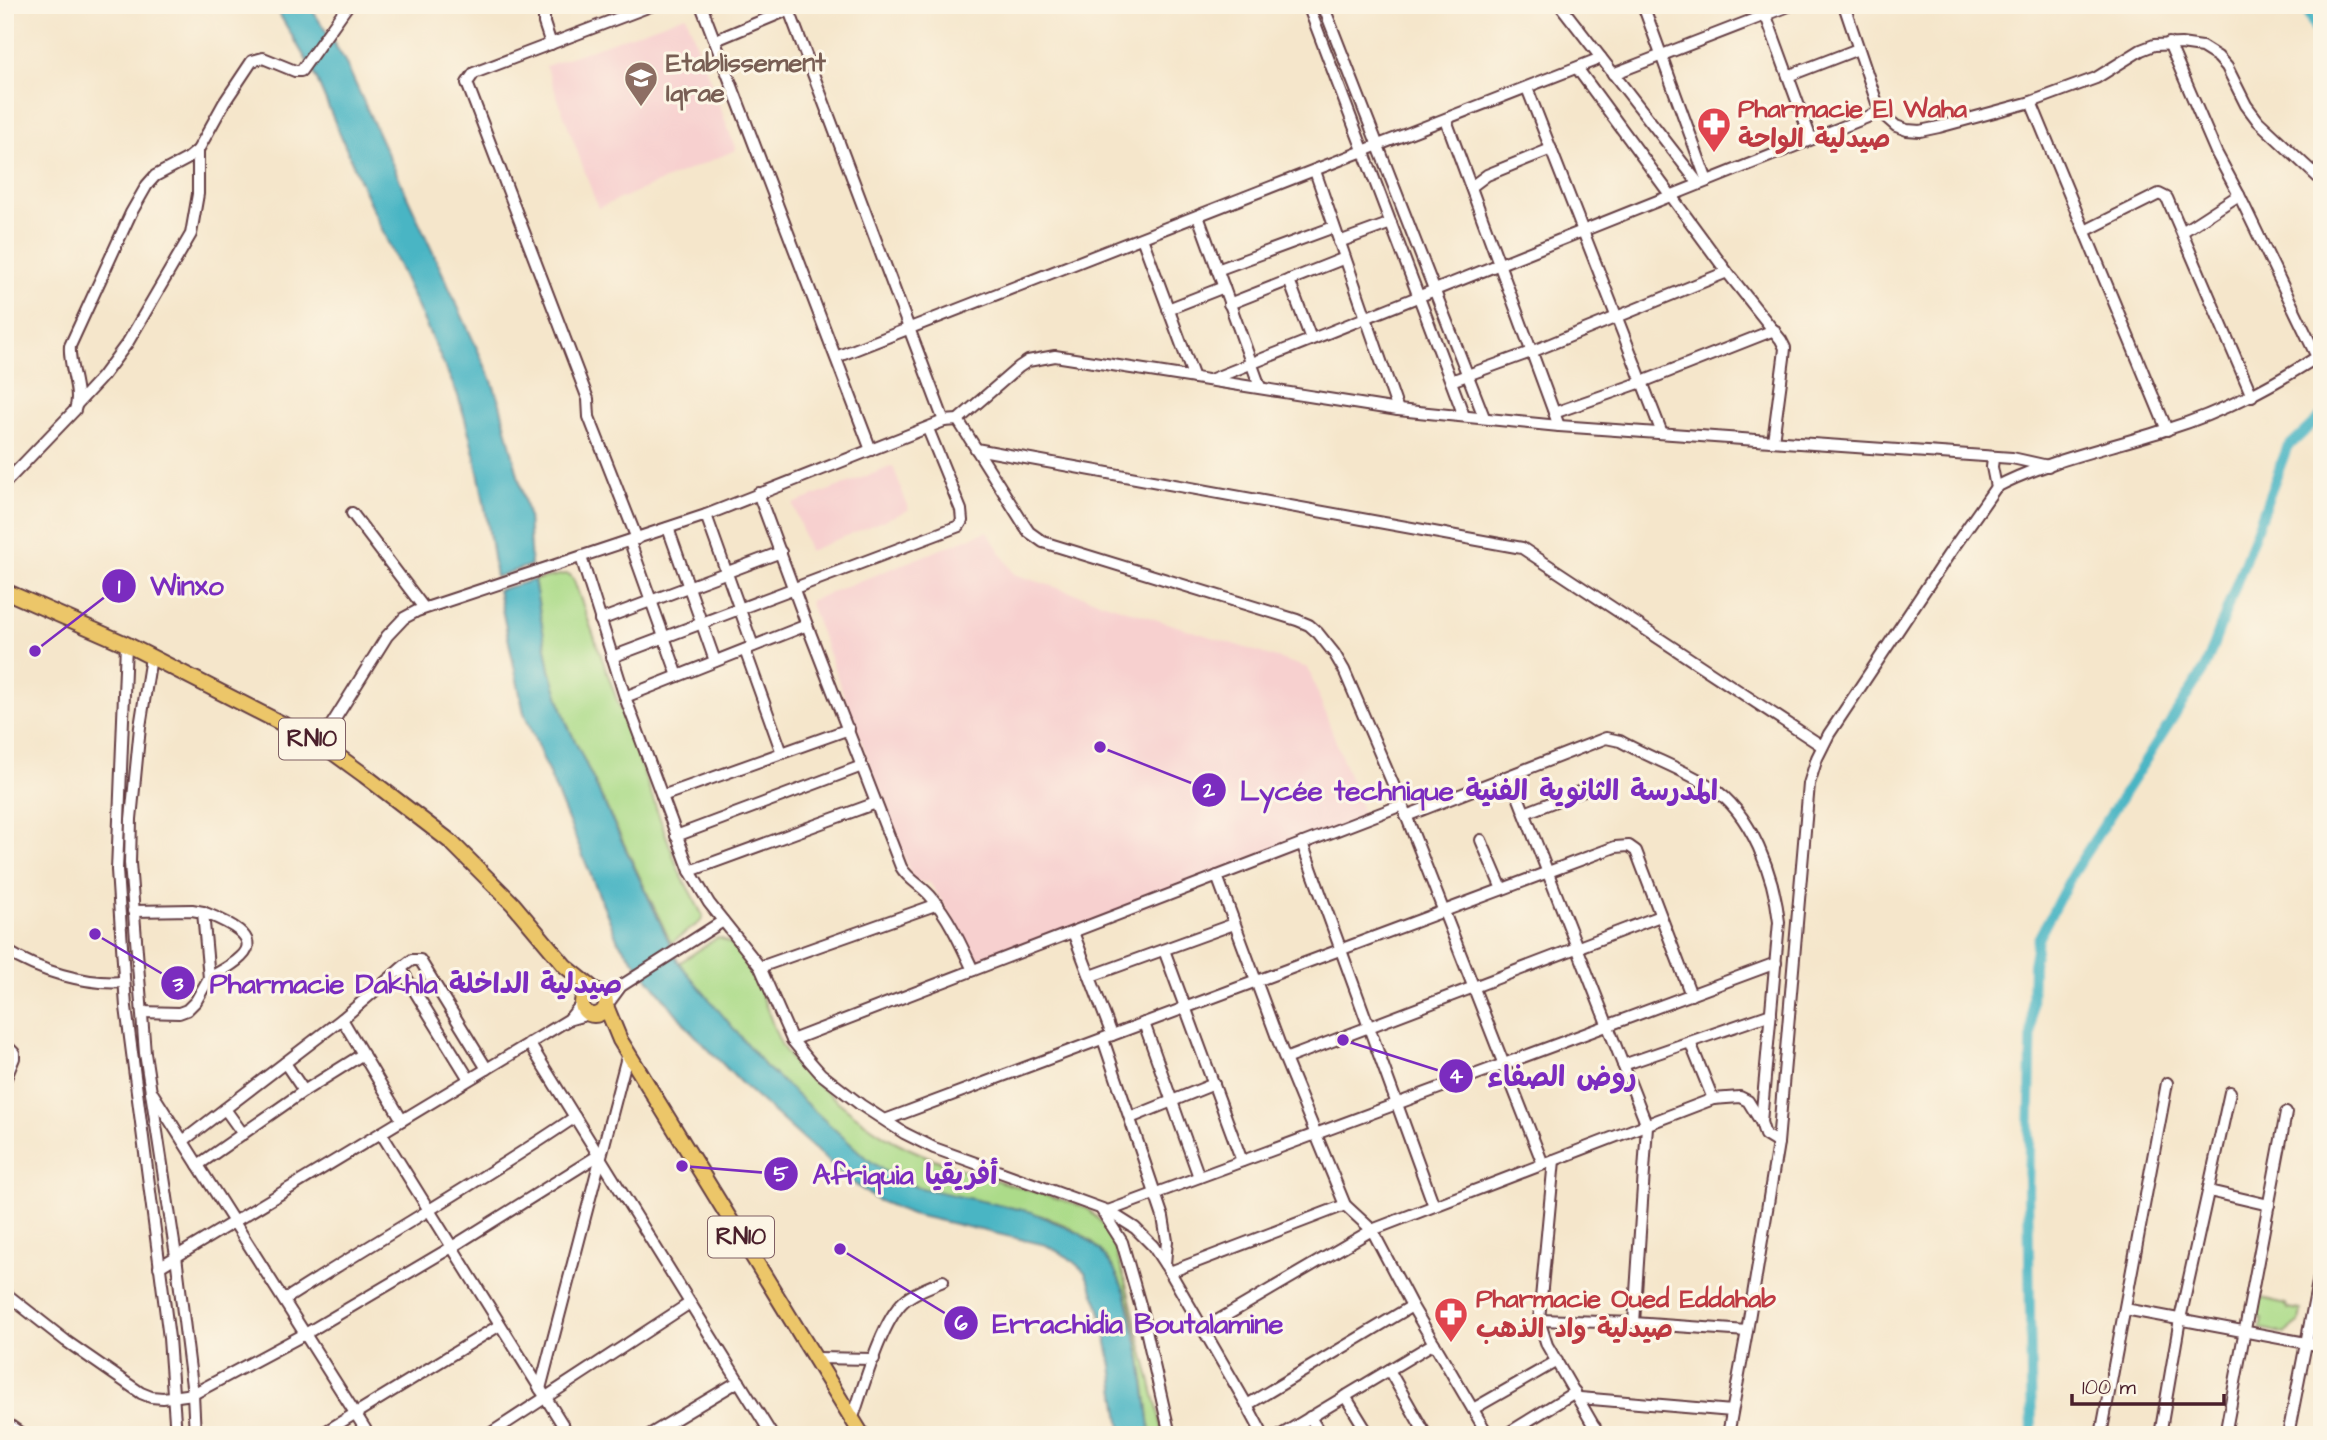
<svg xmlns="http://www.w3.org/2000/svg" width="2327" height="1440" font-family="'Architects Daughter','Playpen Sans Arabic',sans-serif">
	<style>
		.built { fill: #f7d0cf }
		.green { fill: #acdb89; stroke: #7b7d5a; stroke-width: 2 }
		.water { fill: #48b5c4; stroke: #496a78; stroke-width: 2 }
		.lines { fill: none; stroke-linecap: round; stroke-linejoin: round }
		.canal { stroke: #48b5c4; stroke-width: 10 }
		.minor-casing { stroke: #643d43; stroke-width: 14 }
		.major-casing { stroke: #643d43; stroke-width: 18 }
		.minor { stroke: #fff; stroke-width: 10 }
		.major { stroke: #ecc669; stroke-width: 14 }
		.labels { text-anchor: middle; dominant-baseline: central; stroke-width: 6; stroke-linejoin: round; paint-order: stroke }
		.shield { fill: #fcf5e5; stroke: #7f5f63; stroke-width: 2 }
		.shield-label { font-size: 24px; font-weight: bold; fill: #4a1f2b }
		.education-label { font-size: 26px; font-weight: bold; fill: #785e54; stroke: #fcf5e5; text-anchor: start }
		.health-label { font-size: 26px; font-weight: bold; fill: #be3a42; stroke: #fcf5e5; text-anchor: start }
		.leader { fill: none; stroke: #7b2cbf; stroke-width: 2.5 }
		.callout-dot { fill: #7b2cbf; stroke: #fcf5e5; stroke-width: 2.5 }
		.mark-label { font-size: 21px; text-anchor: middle; font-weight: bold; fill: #fff }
		.callout-label { font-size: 28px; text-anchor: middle; font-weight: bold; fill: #7b2cbf; stroke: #fcf5e5; stroke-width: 6; stroke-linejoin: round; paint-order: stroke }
	</style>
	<rect width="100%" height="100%" fill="#fcf5e5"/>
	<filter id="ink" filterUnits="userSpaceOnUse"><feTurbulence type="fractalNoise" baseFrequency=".0143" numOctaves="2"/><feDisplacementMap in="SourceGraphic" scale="14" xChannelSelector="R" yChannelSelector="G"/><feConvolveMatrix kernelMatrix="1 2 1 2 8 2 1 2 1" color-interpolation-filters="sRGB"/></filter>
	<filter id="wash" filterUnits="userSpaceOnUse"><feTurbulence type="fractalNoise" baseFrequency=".00686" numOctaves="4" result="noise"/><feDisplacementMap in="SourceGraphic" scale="28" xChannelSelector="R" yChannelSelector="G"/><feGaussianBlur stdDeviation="1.57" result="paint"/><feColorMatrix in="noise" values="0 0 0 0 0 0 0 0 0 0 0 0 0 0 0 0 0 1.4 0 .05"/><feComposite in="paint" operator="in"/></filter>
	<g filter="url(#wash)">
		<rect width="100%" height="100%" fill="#f5e6cb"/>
		<g class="built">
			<polygon points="686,15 736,150 598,208 546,66"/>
			<polygon points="893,466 909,510 809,551 793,504"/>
			<polygon points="987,531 1014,574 1308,668 1368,826 982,966 930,883 913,882 809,601"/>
		</g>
		<g class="green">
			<polygon points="565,574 570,575 574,581 679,871 703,916 700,922 671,943 567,724 550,670 534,580"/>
			<path d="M 717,938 C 748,941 766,1009 776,1033 C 781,1046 788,1056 796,1066 C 827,1092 859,1122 894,1141 C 955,1173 1023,1186 1087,1208 L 1108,1229 L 1113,1242 L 1128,1291 L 1164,1435 L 1151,1435 C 1144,1382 1138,1288 1099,1249 C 1074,1223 1037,1213 1004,1206 C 967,1198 925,1194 892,1176 C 868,1163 849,1143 830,1126 C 808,1105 784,1086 764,1065 C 734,1032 707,997 679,963 Z"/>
			<polygon points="2257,1297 2286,1304 2287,1308 2301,1310 2299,1323 2285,1334 2260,1328 2262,1318 2254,1316"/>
		</g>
		<g class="water">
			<path d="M 274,5 L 309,5 L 344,59 L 492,381 L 500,404 L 528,515 L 531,565 L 496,577 C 487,516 477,452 457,393 L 363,188 L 314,73 Z"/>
			<polygon points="534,580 550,670 567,724 679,963 765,1066 865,1157 890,1175 916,1187 1032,1212 1079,1233 1099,1249 1114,1269 1125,1292 1141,1360 1151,1435 1122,1435 1112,1366 1099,1305 1085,1272 1068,1257 1046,1245 911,1214 877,1200 849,1180 743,1085 688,1028 618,941 524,713 498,590"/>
		</g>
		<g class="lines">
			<g class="canal">
				<polyline points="2304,5 2322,44"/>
				<polyline points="2032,1435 2028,1191 2033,965 2038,939 2073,873 2205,668 2287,448 2322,415"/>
			</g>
		</g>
	</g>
	<g filter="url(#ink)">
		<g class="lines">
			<g class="minor-casing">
				<g id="minor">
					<polyline points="544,5 544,23 551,44"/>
					<polyline points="701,5 871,450"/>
					<polyline points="1308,5 1464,416"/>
					<polyline points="1323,5 1484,417"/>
					<polyline points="1560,5 1699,184"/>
					<polyline points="1643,5 1707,181"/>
					<polyline points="1762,5 1811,139"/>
					<polyline points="1844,5 1880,112 1896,126 1907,130 1920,131 1939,127 2031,102 2096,78 2141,50 2154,45 2181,44 2202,47 2218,57 2227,67 2246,105 2258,121 2322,181"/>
					<polyline points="789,10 944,421"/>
					<polyline points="716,40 800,5"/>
					<polyline points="2169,43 2216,152 2239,195"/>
					<polyline points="1577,68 1727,272 1781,340 1785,348 1784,358 1773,441"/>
					<polyline points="1613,74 1791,5"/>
					<polyline points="1788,76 1858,49"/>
					<polyline points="1527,88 1662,433"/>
					<polyline points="2031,102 2167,430"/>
					<polyline points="1446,120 1559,426"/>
					<polyline points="1315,171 1398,410"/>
					<polyline points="1471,187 1487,175 1551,149"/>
					<polyline points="1198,216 1260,387"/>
					<polyline points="2085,231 2159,194 2167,198 2252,396"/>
					<polyline points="2182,232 2239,195 2317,357"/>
					<polyline points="1142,238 1194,378"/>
					<polyline points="1339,242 1391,223"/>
					<polyline points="1217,270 1334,227"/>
					<polyline points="1289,280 1311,339"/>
					<polyline points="1229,304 1345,258"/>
					<polyline points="1168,309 1224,287"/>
					<polyline points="836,357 1601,58"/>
					<polyline points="1210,380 1880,112"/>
					<polyline points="1451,381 1531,352 1727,272"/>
					<polyline points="77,404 102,377 128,342 191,234 198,194 198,150"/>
					<polyline points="1554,413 1642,382 1774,330"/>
					<polyline points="958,420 1023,523 1029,532 1043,542 1297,620 1309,625 1318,633 1334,653 1344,670 1402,805 1543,1164"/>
					<polyline points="976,449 1522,548 1822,746"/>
					<polyline points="1993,459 1992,467 1996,487"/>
					<path d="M 5,483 L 75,410 C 82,391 68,366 70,346 L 131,213 L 147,185 L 155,176 L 187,159 L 198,150 L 224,103 L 252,61 L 263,58 L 295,71 L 301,71 L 348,5"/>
					<path d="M 758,493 L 807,625 L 901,867 C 908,880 923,886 932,898 C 950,919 961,945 973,970"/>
					<polyline points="352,513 424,608"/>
					<polyline points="706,515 753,646"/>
					<polyline points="668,528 715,661"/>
					<polyline points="637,539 589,417 588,399 467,83 474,73 653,5"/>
					<polyline points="630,542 678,676"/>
					<polyline points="581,557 625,697 690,871 709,903 760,967 792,1040 807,1058 821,1074 861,1105 904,1133 934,1148 1108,1211 1135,1228 1153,1246 1170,1272 1247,1405 1263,1435"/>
					<polyline points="600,620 781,552"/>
					<polyline points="126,644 117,870 126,1007 169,1338 176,1435"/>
					<polyline points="745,650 782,753"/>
					<polyline points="151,657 140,727 131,819 130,863 145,1053 176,1256 193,1394 195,1435"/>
					<polyline points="612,657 959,526 962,521 961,510 928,429"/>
					<polyline points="625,697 807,625"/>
					<polyline points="320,743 387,636 404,618 417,611 706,515 944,421 958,420 1019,367 1028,361 1055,356 1398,410 1559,426 2012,458 2048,466"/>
					<polyline points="1510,776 1647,1126 1634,1323"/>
					<polyline points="662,796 849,729"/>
					<polyline points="1525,813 1594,786"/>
					<path d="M 1406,816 L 1606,738 L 1620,741 C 1650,758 1683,769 1711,787 C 1752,813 1774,876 1779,922 L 1761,1122"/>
					<polyline points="676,836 862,766"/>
					<polyline points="1481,840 1502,889"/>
					<polyline points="1302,843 1434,1206"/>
					<polyline points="690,871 876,803"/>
					<polyline points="1217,876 1285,1059 1345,1205 1372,1230 1412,1306 1488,1435"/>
					<polyline points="133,911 192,910 203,912 209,978 196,1001 187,1010 179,1013 142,1012"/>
					<path d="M 203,912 C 217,918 265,935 241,957 C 232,966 219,972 209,978"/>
					<polyline points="1073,932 1112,1035"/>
					<path d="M 5,950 C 39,971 84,985 124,982"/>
					<polyline points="1164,950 1242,1161"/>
					<polyline points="760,967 938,904"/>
					<polyline points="401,969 469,1079"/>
					<polyline points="1091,976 1234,924"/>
					<polyline points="607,1005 621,986 723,921"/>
					<polyline points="570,1018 582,1003"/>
					<polyline points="342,1019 404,966 412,960 420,960 487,1069"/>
					<polyline points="1144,1023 1199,1177"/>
					<polyline points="1103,1039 1163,1217 1167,1241 1165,1264"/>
					<polyline points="792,1040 1402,805"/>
					<polyline points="1690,1042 1713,1099"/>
					<polyline points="529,1043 772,1435"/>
					<polyline points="5,1044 14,1053 14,1058 5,1080"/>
					<polyline points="1285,1059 1660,916"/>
					<polyline points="285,1063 304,1091"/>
					<polyline points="1623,1065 1771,1014"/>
					<polyline points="153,1094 369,1435"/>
					<polyline points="225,1109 243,1134"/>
					<polyline points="1130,1118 1214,1084"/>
					<polyline points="885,1120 1615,847 1629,846 1636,851 1691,995"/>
					<polyline points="381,1133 569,1435"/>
					<polyline points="183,1141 342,1019 402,1120"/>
					<polyline points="1554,1160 1539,1320 1547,1345 1599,1435"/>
					<polyline points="198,1165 304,1091 363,1054"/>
					<polyline points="2209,1191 2269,1205"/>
					<polyline points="1101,1209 1122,1242 1141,1308 1170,1435"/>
					<polyline points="1108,1211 1776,963"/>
					<polyline points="159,1267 568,1020 589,1014"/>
					<polyline points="1170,1272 1345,1205"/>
					<polyline points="5,1293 66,1341 141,1393 151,1397 163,1398 193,1394 305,1334 452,1247 599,1155"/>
					<path d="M 284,1300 C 380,1238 480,1182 575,1117"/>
					<polyline points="2125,1309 2322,1346"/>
					<polyline points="1539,1320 1634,1323 1747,1331"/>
					<polyline points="1203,1329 1372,1230 1713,1099 1740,1097 1748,1101 1761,1122 1765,1135 1778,1143"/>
					<polyline points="816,1358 874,1359"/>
					<polyline points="1389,1370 1426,1435"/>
					<polyline points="540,1389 628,1053"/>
					<polyline points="1345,1396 1369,1435"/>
					<polyline points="1580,1398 1732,1411"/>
					<polyline points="1247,1405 1412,1306"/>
					<polyline points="1473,1409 1557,1361"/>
					<polyline points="1310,1417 1321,1435"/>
					<path d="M 852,1420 C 863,1389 881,1322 904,1301 C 915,1291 930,1287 943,1281"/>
					<polyline points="5,1422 23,1435"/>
					<polyline points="320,1435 500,1325"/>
					<polyline points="488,1435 690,1303"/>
					<polyline points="649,1435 739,1381"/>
					<polyline points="1281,1435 1434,1343"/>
					<polyline points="1505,1435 1575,1392"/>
					<polyline points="1582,1435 1595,1427"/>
					<path d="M 1728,1435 L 1747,1331 L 1778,1143 L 1809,784 L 1817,758 L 1829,734 L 1949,554 L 1996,487 C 2050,459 2111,448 2168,429 C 2224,412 2273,385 2322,354"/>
					<polyline points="2101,1435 2167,1083"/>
					<polyline points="2160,1435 2180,1319 2230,1092"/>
					<polyline points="2225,1435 2286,1113"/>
					<polyline points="2288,1435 2322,1262"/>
				</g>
			</g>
			<g class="major-casing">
				<g id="major">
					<polyline points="5,591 126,644 320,743 364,775 451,842 513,904 565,966 596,991"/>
					<circle cx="594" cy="1003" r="12"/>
					<polyline points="606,1006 620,1040 862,1435"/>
				</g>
			</g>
			<use href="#minor" class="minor"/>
			<use href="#major" class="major"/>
		</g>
	</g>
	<defs>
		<g id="school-pin" transform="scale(1.75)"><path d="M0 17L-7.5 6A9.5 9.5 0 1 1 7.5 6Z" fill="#8d6e63" stroke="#fcf5e5"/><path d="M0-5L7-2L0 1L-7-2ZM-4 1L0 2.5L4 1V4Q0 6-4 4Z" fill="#fff"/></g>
		<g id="pharmacy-pin" transform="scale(1.75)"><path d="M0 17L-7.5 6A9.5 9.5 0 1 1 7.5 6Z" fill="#e0444e" stroke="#fcf5e5"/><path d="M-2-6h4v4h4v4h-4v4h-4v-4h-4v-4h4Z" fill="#fff"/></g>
	</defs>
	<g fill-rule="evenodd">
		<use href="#school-pin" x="641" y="78"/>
		<use href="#pharmacy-pin" x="1714" y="124"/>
		<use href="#pharmacy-pin" x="1451" y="1314"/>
	</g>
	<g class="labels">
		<g class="shield">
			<rect x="279" y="718.5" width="66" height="41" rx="5"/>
			<rect x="708" y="1216.5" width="66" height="41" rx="5"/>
		</g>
		<g class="shield-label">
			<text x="312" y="739">RN10</text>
			<text x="741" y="1237">RN10</text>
		</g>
		<g class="education-label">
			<text x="666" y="63">Etablissement<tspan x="666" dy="30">Iqrae</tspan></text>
		</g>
		<g class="health-label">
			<text x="1738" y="109">Pharmacie El Waha<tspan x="1738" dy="30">صيدلية الواحة</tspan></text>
			<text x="1476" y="1299">Pharmacie Oued Eddahab<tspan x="1476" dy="30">صيدلية واد الذهب</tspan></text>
		</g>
	</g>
	<path class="leader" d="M35 651L119 586M1100 747L1209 790M95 934L178 983M1343 1040L1456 1076M682 1166L781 1174M840 1249L961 1323"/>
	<g class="callout-dot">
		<circle cx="35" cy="651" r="7"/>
		<circle cx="1100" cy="747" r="7"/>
		<circle cx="95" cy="934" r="7"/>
		<circle cx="1343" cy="1040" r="7"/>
		<circle cx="682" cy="1166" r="7"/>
		<circle cx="840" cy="1249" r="7"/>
		<circle cx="119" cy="586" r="18"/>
		<circle cx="1209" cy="790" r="18"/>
		<circle cx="178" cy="983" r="18"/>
		<circle cx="1456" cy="1076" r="18"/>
		<circle cx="781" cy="1174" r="18"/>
		<circle cx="961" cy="1323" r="18"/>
	</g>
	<g class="mark-label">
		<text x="119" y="593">1</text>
		<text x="1209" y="797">2</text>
		<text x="178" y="991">3</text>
		<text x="1456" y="1083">4</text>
		<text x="781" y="1181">5</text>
		<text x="961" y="1330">6</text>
	</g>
	<g class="callout-label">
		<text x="187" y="595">Winxo</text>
		<text x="1479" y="800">Lycée technique المدرسة الثانوية الفنية</text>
		<text x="416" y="993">Pharmacie Dakhla صيدلية الداخلة</text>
		<text x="1562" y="1086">روض الصفاء</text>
		<text x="905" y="1184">Afriquia أفريقيا</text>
		<text x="1138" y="1333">Errachidia Boutalamine</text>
	</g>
	<rect width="2327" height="1440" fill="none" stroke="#fcf5e5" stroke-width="28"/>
	<path d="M2072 1394v10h152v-10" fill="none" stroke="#4a1f2b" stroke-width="3.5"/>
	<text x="2082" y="1394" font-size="21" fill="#4a1f2b" stroke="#fcf5e5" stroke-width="5" paint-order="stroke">100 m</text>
</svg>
